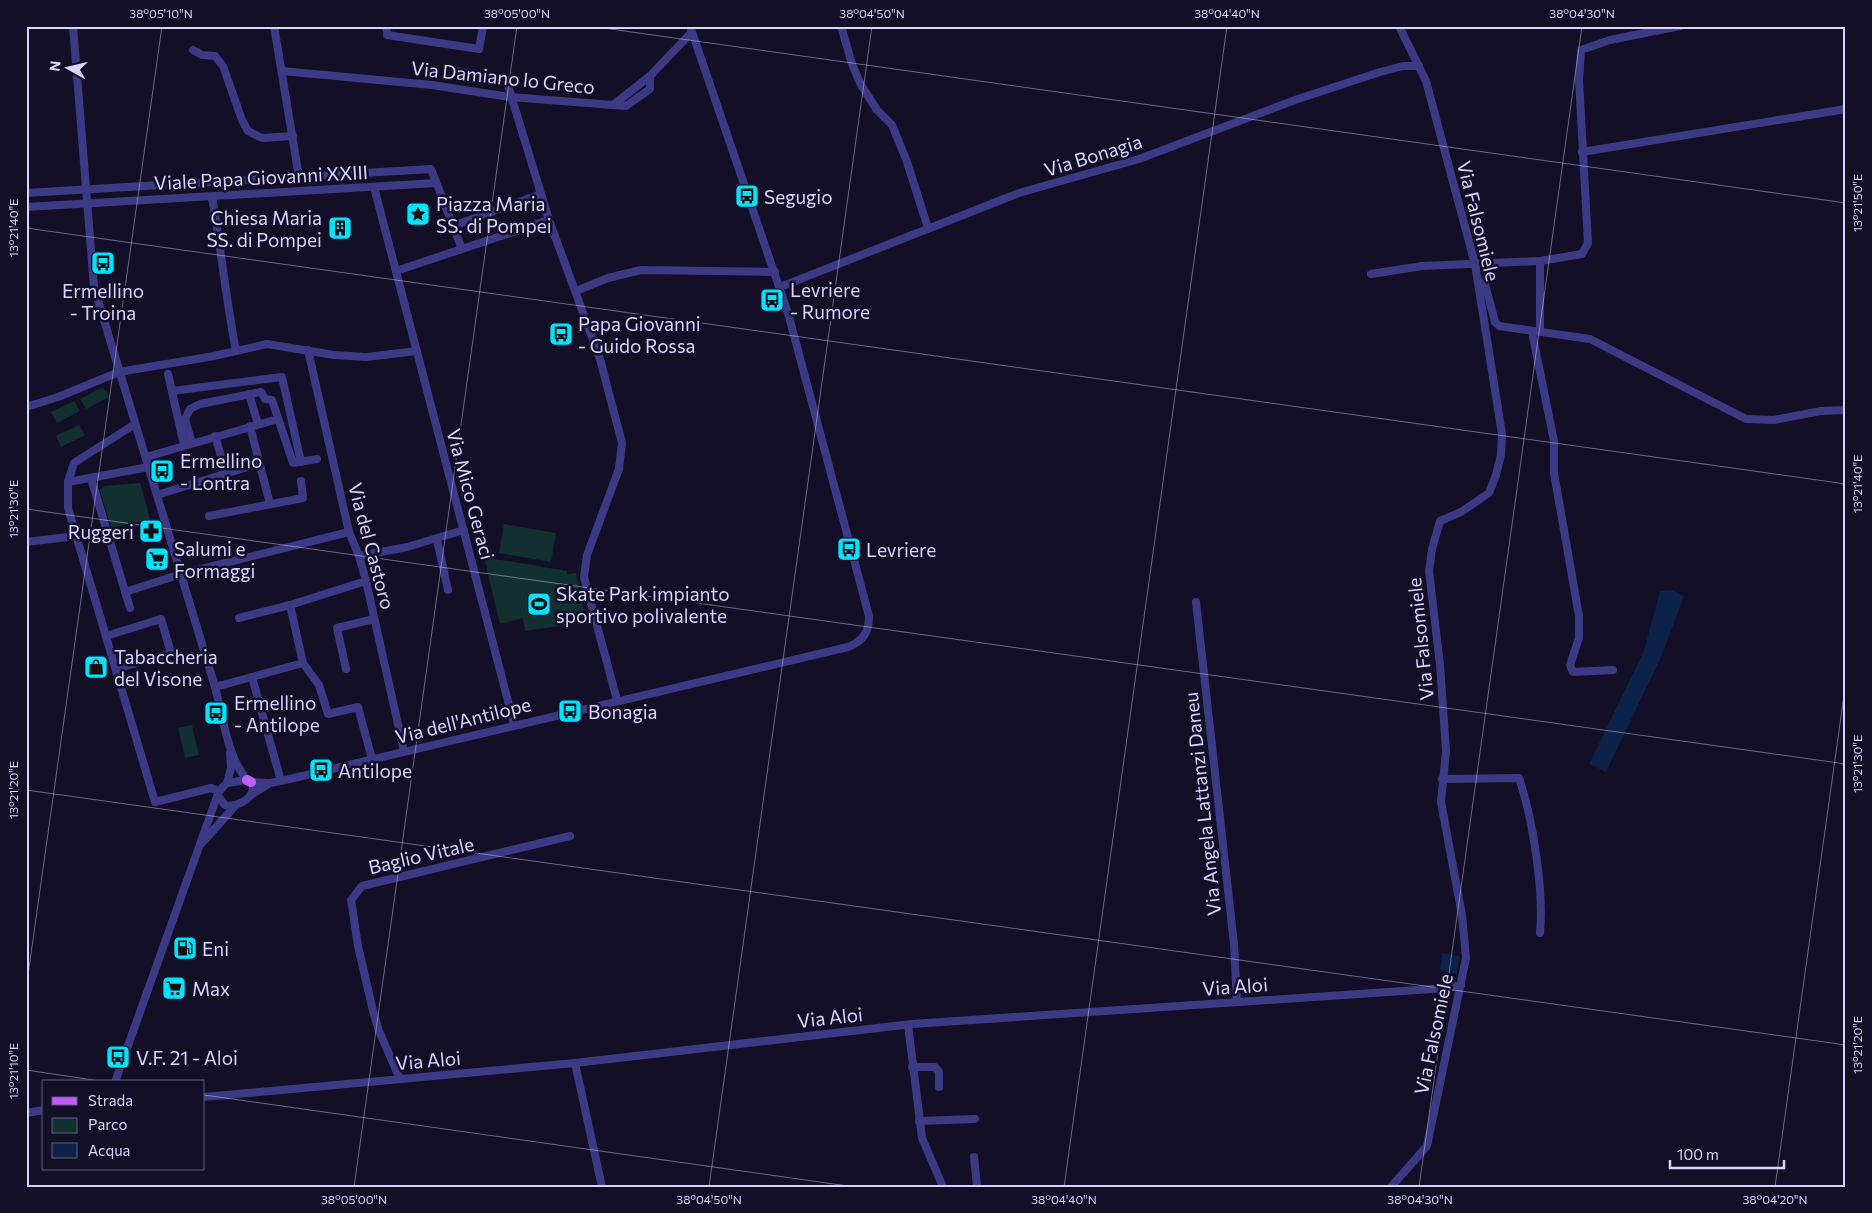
<svg xmlns="http://www.w3.org/2000/svg" width="1872" height="1213" font-family="Commissioner,sans-serif">
	<style>
		.green { fill: #12302f }
		.water { fill: #0c2248 }
		.lines { fill: none; stroke-linecap: round; stroke-linejoin: round }
		.minor { stroke: #3d3a85; stroke-width: 8 }
		.major { stroke: #c25bff; stroke-width: 10 }
		.ticks { fill: none; stroke: #d9d4ff; stroke-width: 1; stroke-opacity: 0.45 }
		.labels { text-anchor: middle; dominant-baseline: central; stroke-width: 5; stroke-linejoin: round; paint-order: stroke }
		.street-label { font-size: 19px; fill: #d9d4ff; stroke: #130f26 }
		.poi-label { font-size: 19px; fill: #d9d4ff; stroke: #130f26; text-anchor: start }
		.neatline { fill: none; stroke: #d9d4ff; stroke-width: 2 }
		.ticks-label { font-size: 12px; text-anchor: middle; fill: #d9d4ff }
	</style>
	<rect width="100%" height="100%" fill="#130f26"/>
	<g class="green">
		<polygon points="103,387 109,397 86,409 80,399"/>
		<polygon points="74,401 80,411 57,423 51,412"/>
		<polygon points="79,425 85,435 61,447 56,436"/>
		<polygon points="140,483 150,519 111,528 100,490 104,486"/>
		<polygon points="504,524 556,533 551,562 499,553"/>
		<polygon points="484,557 567,571 567,574 576,573 586,622 525,631 523,618 500,624"/>
		<polygon points="192,725 199,755 185,758 178,728"/>
	</g>
	<g class="water">
		<polygon points="1672,590 1684,596 1661,657 1606,772 1589,764 1644,651 1660,591"/>
		<polygon points="1442,953 1459,956 1457,974 1440,971"/>
	</g>
	<g class="lines">
		<g class="minor">
			<path d="M 73,26 L 94,287 L 215,687 C 223,717 227,756 247,780"/>
			<polyline points="274,26 299,177"/>
			<polyline points="386,26 387,35 479,49 483,26"/>
			<polyline points="841,26 852,64 861,85 877,110 892,125 906,159 928,228"/>
			<polyline points="193,50 202,55 215,56 223,66 242,120 248,131 262,138 293,136"/>
			<polyline points="282,71 432,85 510,97 613,105 650,76 692,32"/>
			<polyline points="457,71 506,79 549,220 600,359 622,443 619,469 587,555 584,577 617,700"/>
			<polyline points="613,105 626,106 650,89 650,76"/>
			<polyline points="1582,152 1846,109"/>
			<polyline points="374,187 514,724"/>
			<polyline points="26,193 431,169 462,249"/>
			<path d="M 212,197 C 221,248 226,300 236,351"/>
			<polyline points="26,207 436,183"/>
			<polyline points="453,226 541,194"/>
			<polyline points="1540,261 1540,332"/>
			<polyline points="396,271 549,220"/>
			<polyline points="1371,274 1422,266 1540,261 1582,254 1588,243 1579,80 1581,50 1610,40 1680,26"/>
			<polyline points="1478,281 1485,284 1495,322 1499,326 1590,339 1746,419 1774,420 1821,411 1846,410"/>
			<polyline points="780,287 1019,193 1139,159 1295,100 1380,72 1403,66 1419,66"/>
			<polyline points="576,291 608,278 641,270 775,272"/>
			<polyline points="1532,332 1554,441 1554,473 1579,616 1579,638 1570,665 1573,672 1613,670"/>
			<polyline points="308,350 349,532 359,556 366,581 404,751"/>
			<polyline points="168,374 184,445"/>
			<polyline points="172,391 282,377 301,462"/>
			<polyline points="249,394 258,424"/>
			<polyline points="26,407 58,397 119,372 214,356 267,344 334,355 366,357 417,351"/>
			<polyline points="135,424 74,463 68,482 68,508 155,802 211,788 219,791"/>
			<polyline points="250,426 270,504"/>
			<polyline points="215,436 226,473"/>
			<polyline points="192,443 185,419 190,409 200,404 261,392 265,399 272,400 293,463 317,459"/>
			<polyline points="146,457 278,419"/>
			<polyline points="91,478 130,608"/>
			<polyline points="68,482 149,467"/>
			<polyline points="157,495 260,463"/>
			<polyline points="209,516 303,498 301,481"/>
			<polyline points="437,540 448,590"/>
			<polyline points="26,542 77,536"/>
			<polyline points="359,556 407,547 464,530"/>
			<polyline points="366,581 290,605 303,663 319,685 328,714 358,707 372,759"/>
			<polyline points="125,592 181,574 349,532"/>
			<polyline points="1196,602 1234,944 1237,1002"/>
			<polyline points="239,618 290,605"/>
			<polyline points="106,636 161,619 171,653 116,669"/>
			<polyline points="346,669 337,628 374,619"/>
			<polyline points="252,677 281,781"/>
			<polyline points="215,687 303,663"/>
			<path d="M 1442,779 L 1519,778 C 1533,820 1544,890 1540,933"/>
			<polyline points="227,783 231,768 230,753"/>
			<path d="M 251,795 L 270,783 L 281,781 L 848,647 C 863,641 869,633 869,616 L 788,313 L 690,26"/>
			<path d="M 218,796 L 225,805 C 238,809 259,795 251,782 L 270,783"/>
			<polyline points="201,844 235,806"/>
			<polyline points="908,1025 922,1138 943,1187"/>
			<polyline points="575,1063 602,1187"/>
			<polyline points="912,1067 935,1067 939,1072 939,1087"/>
			<polyline points="400,1079 379,1031 373,1011 358,946 351,900 362,886 570,836"/>
			<polyline points="115,1082 219,791 227,783 247,780"/>
			<polyline points="204,1097 575,1063 912,1024 1447,988 1461,985"/>
			<polyline points="26,1113 44,1110"/>
			<polyline points="919,1121 975,1119"/>
			<polyline points="974,1157 977,1187"/>
			<polyline points="1391,1187 1427,1146 1466,958 1462,915 1441,802 1446,751 1440,665 1429,571 1432,549 1440,521 1461,512 1489,493 1496,475 1501,455 1502,434 1475,264 1426,81 1399,26"/>
		</g>
		<polyline class="major" points="247,780 251,782"/>
	</g>
	<path class="ticks" d="M 589,26 L 1846,203M 26,228 L 1846,484M 26,509 L 1846,764M 26,790 L 1846,1045M 26,989 L 162,26M 26,1070 L 107,1082M 204,1095 L 855,1187M 354,1187 L 517,26M 709,1187 L 872,26M 1064,1187 L 1227,26M 1419,1187 L 1582,26M 1775,1187 L 1846,681"/>
	<defs>
		<g id="bus-square" transform="scale(1.25)"><rect x="-9" y="-9" width="18" height="18" rx="4" fill="#00e5ff" stroke="#130f26"/><path d="M-5-6H5V4H4V6H2V4H-2V6H-4V4H-5ZM-3.5-4V0h7V-4ZM-3.5 1.2v1.5H-2V1.2ZM2 1.2v1.5H3.5V1.2Z" fill="#111"/></g>
		<g id="sight-square" transform="scale(1.25)"><rect x="-9" y="-9" width="18" height="18" rx="4" fill="#00e5ff" stroke="#130f26"/><path d="M0-6L1.8-2.2L6-1.7L2.9 1.2L3.7 5.4L0 3.3L-3.7 5.4L-2.9 1.2L-6-1.7L-1.8-2.2Z" fill="#111"/></g>
		<g id="building-square" transform="scale(1.25)"><rect x="-9" y="-9" width="18" height="18" rx="4" fill="#00e5ff" stroke="#130f26"/><path d="M-4-6H4V6H1V3H-1V6H-4ZM-2.5-4.3h1.7v1.8h-1.7ZM.8-4.3h1.7v1.8H.8ZM-2.5-1h1.7V.8h-1.7ZM.8-1h1.7V.8H.8Z" fill="#111"/></g>
		<g id="pharmacy-square" transform="scale(1.25)"><rect x="-9" y="-9" width="18" height="18" rx="4" fill="#00e5ff" stroke="#130f26"/><path d="M-2-6h4v4h4v4h-4v4h-4v-4h-4v-4h4Z" fill="#111"/></g>
		<g id="supermarket-square" transform="scale(1.25)"><rect x="-9" y="-9" width="18" height="18" rx="4" fill="#00e5ff" stroke="#130f26"/><path d="M-6-5.5h2.5l.6 2H6L4.5 2H-2.5L-4.4-4H-6ZM-1.5 3.2a1.3 1.3 0 1 0 .1 0ZM3 3.2a1.3 1.3 0 1 0 .1 0Z" fill="#111"/></g>
		<g id="stadium-square" transform="scale(1.25)"><rect x="-9" y="-9" width="18" height="18" rx="4" fill="#00e5ff" stroke="#130f26"/><path d="M0-5a6.5 5 0 1 0 0 10a6.5 5 0 1 0 0-10ZM-3.5-1.8h7v3.6h-7Z" fill="#111"/></g>
		<g id="shop-square" transform="scale(1.25)"><rect x="-9" y="-9" width="18" height="18" rx="4" fill="#00e5ff" stroke="#130f26"/><path d="M-5-2.5h2.3a2.7 3.5 0 0 1 5.4 0H5L5.5 6h-11ZM-1.5-2.5h3a1.5 2.3 0 0 0-3 0Z" fill="#111"/></g>
		<g id="fuel-square" transform="scale(1.25)"><rect x="-9" y="-9" width="18" height="18" rx="4" fill="#00e5ff" stroke="#130f26"/><path d="M-5.5-6h7V0h2V4h1.3V-2.5L3-4.5l.8-.8L6-3V5H2.5V1h-1V6h-7ZM-4.2-4.7v3.2H.2V-4.7Z" fill="#111"/></g>
	</defs>
	<g fill-rule="evenodd">
		<use href="#bus-square" x="747" y="196"/>
		<use href="#sight-square" x="418" y="214"/>
		<use href="#building-square" x="340" y="228"/>
		<use href="#bus-square" x="103" y="263"/>
		<use href="#bus-square" x="772" y="300"/>
		<use href="#bus-square" x="561" y="334"/>
		<use href="#bus-square" x="162" y="471"/>
		<use href="#pharmacy-square" x="151" y="531"/>
		<use href="#bus-square" x="849" y="549"/>
		<use href="#supermarket-square" x="157" y="559"/>
		<use href="#stadium-square" x="539" y="604"/>
		<use href="#shop-square" x="96" y="667"/>
		<use href="#bus-square" x="570" y="711"/>
		<use href="#bus-square" x="216" y="713"/>
		<use href="#bus-square" x="321" y="770"/>
		<use href="#fuel-square" x="185" y="948"/>
		<use href="#supermarket-square" x="174" y="988"/>
		<use href="#bus-square" x="118" y="1057"/>
	</g>
	<g class="labels">
		<g class="street-label">
			<text transform="translate(503 77) rotate(6)">Via Damiano lo Greco</text>
			<text transform="translate(1093 155) rotate(-17)">Via Bonagia</text>
			<text transform="translate(261 177) rotate(-3)">Viale Papa Giovanni XXIII</text>
			<text transform="translate(1479 221) rotate(76)">Via Falsomiele</text>
			<text transform="translate(471 494) rotate(75)">Via Mico Geraci</text>
			<text transform="translate(372 546) rotate(75)">Via del Castoro</text>
			<text transform="translate(1420 639) rotate(-96)">Via Falsomiele</text>
			<text transform="translate(463 720) rotate(-14)">Via dell'Antilope</text>
			<text transform="translate(1202 804) rotate(-96)">Via Angela Lattanzi Daneu</text>
			<text transform="translate(421 855) rotate(-13)">Baglio Vitale</text>
			<text transform="translate(1235 986) rotate(-4)">Via Aloi</text>
			<text transform="translate(830 1017) rotate(-6)">Via Aloi</text>
			<text transform="translate(1433 1034) rotate(-78)">Via Falsomiele</text>
			<text transform="translate(428 1060) rotate(-5)">Via Aloi</text>
		</g>
		<g class="poi-label">
			<text x="764" y="196">Segugio</text>
			<text x="436" y="203">Piazza Maria<tspan x="436" dy="22">SS. di Pompei</tspan></text>
			<text x="322" y="217" text-anchor="end">Chiesa Maria<tspan x="322" dy="22">SS. di Pompei</tspan></text>
			<text x="790" y="289">Levriere<tspan x="790" dy="22">- Rumore</tspan></text>
			<text x="103" y="290" text-anchor="middle">Ermellino<tspan x="103" dy="22">- Troina</tspan></text>
			<text x="578" y="323">Papa Giovanni<tspan x="578" dy="22">- Guido Rossa</tspan></text>
			<text x="180" y="460">Ermellino<tspan x="180" dy="22">- Lontra</tspan></text>
			<text x="134" y="531" text-anchor="end">Ruggeri</text>
			<text x="174" y="548">Salumi e<tspan x="174" dy="22">Formaggi</tspan></text>
			<text x="866" y="549">Levriere</text>
			<text x="556" y="593">Skate Park impianto<tspan x="556" dy="22">sportivo polivalente</tspan></text>
			<text x="114" y="656">Tabaccheria<tspan x="114" dy="22">del Visone</tspan></text>
			<text x="234" y="702">Ermellino<tspan x="234" dy="22">- Antilope</tspan></text>
			<text x="588" y="711">Bonagia</text>
			<text x="338" y="770">Antilope</text>
			<text x="202" y="948">Eni</text>
			<text x="192" y="988">Max</text>
			<text x="136" y="1057">V.F. 21 - Aloi</text>
		</g>
	</g>
	<rect width="1872" height="1213" fill="none" stroke="#130f26" stroke-width="55"/>
	<rect x="42" y="1080" width="162" height="90" fill="#130f26" stroke="#625e7d"/>
	<rect x="52" y="1097" width="25" height="8" fill="#c25bff" stroke="#625e7d"/>
	<text x="88" y="1106" font-size="15" fill="#d9d4ff">Strada</text>
	<rect x="52" y="1118" width="25" height="15" fill="#12302f" stroke="#625e7d"/>
	<text x="88" y="1130" font-size="15" fill="#d9d4ff">Parco</text>
	<rect x="52" y="1143" width="25" height="15" fill="#0c2248" stroke="#625e7d"/>
	<text x="88" y="1156" font-size="15" fill="#d9d4ff">Acqua</text>
	<g transform="translate(68 68) rotate(278)" stroke="#130f26" stroke-width="4" paint-order="stroke">
	<path d="M0-4L9 19L0 12L-9 19Z" fill="#d9d4ff"/>
	<text y="-8" font-size="14" font-weight="bold" text-anchor="middle" fill="#d9d4ff">N</text>
	</g>
	<path d="M1670 1160v8h114v-8" fill="none" stroke="#d9d4ff" stroke-width="2.5"/>
	<text x="1677" y="1160" font-size="15" fill="#d9d4ff" stroke="#130f26" stroke-width="4" paint-order="stroke">100 m</text>
	<rect x="28" y="28" width="1816" height="1158" class="neatline"/>
	<g class="ticks-label">
		<text x="161" y="18">38°05'10"N</text>
		<text x="517" y="18">38°05'00"N</text>
		<text x="872" y="18">38°04'50"N</text>
		<text x="1227" y="18">38°04'40"N</text>
		<text x="1582" y="18">38°04'30"N</text>
		<text transform="translate(1858 203) rotate(-90)" y="4">13°21'50"E</text>
		<text transform="translate(14 228) rotate(-90)" y="4">13°21'40"E</text>
		<text transform="translate(1858 484) rotate(-90)" y="4">13°21'40"E</text>
		<text transform="translate(14 509) rotate(-90)" y="4">13°21'30"E</text>
		<text transform="translate(1858 764) rotate(-90)" y="4">13°21'30"E</text>
		<text transform="translate(14 790) rotate(-90)" y="4">13°21'20"E</text>
		<text transform="translate(1858 1045) rotate(-90)" y="4">13°21'20"E</text>
		<text transform="translate(14 1071) rotate(-90)" y="4">13°21'10"E</text>
		<text x="354" y="1204">38°05'00"N</text>
		<text x="709" y="1204">38°04'50"N</text>
		<text x="1064" y="1204">38°04'40"N</text>
		<text x="1420" y="1204">38°04'30"N</text>
		<text x="1775" y="1204">38°04'20"N</text>
	</g>
</svg>
